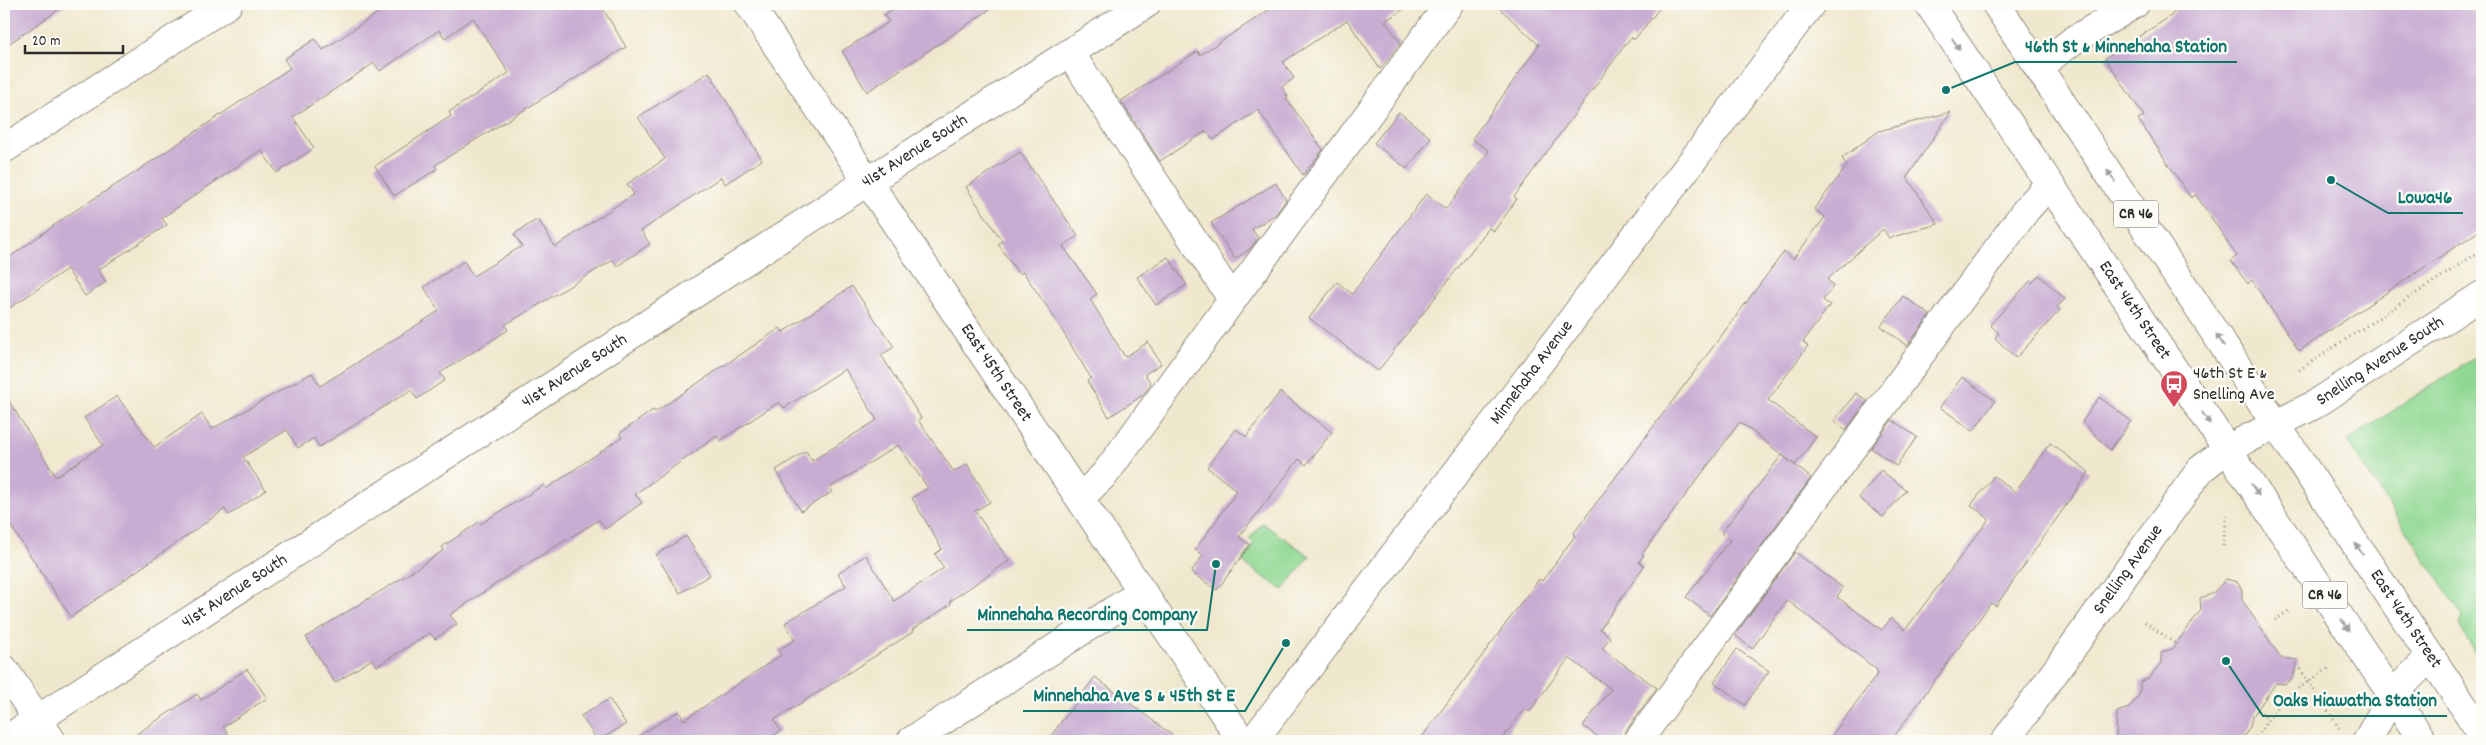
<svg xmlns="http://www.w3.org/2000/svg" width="2486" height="745" font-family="Dekko,sans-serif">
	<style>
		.green { fill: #90d892; stroke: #5e825e }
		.building { fill: #c8acd2 }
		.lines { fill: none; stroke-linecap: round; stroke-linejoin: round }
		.minor-casing { stroke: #8e8a7c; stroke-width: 30 }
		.major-casing { stroke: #8e8a7c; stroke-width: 30 }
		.path { stroke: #8e8a7c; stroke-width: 3; stroke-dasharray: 1 4; stroke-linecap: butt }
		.minor { stroke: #fff; stroke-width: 28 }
		.major { stroke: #fff; stroke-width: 28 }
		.oneway { fill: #a0a0a0 }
		.labels { text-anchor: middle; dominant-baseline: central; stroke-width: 4.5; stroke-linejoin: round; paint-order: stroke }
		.shield { fill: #fdfcf7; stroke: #6a6a68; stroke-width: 1 }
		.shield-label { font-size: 16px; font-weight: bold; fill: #2b2b2b }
		.street-label { font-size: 18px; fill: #2b2b2b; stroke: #fdfcf7 }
		.poi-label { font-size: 18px; fill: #2b2b2b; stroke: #fdfcf7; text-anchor: start }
		.leader { fill: none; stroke: #0f766e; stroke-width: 2 }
		.callout-dot { fill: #0f766e; stroke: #fdfcf7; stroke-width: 2 }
		.callout-label { font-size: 19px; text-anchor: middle; font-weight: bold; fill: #0f766e; stroke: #fdfcf7; stroke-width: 4.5; stroke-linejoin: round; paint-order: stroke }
	</style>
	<rect width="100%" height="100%" fill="#fdfcf7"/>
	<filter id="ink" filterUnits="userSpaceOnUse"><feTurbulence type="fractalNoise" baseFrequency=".02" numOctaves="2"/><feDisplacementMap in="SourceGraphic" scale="10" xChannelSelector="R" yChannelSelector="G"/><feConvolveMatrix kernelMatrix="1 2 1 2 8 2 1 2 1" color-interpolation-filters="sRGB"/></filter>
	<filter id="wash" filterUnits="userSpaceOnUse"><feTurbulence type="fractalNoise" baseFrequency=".0096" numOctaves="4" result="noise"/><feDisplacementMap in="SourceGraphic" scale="20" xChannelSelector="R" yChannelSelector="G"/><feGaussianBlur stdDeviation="1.12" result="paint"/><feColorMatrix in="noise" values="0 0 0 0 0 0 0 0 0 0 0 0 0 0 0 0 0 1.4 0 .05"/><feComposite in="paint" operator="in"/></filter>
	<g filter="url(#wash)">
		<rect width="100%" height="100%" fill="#f0e8ce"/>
		<g class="green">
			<polygon points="2482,352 2482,665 2460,627 2463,617 2347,441"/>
			<polygon points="1262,523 1310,556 1283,590 1242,562 1254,543 1249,539"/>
		</g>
		<g id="blocks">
			<g class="building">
				<polygon points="4,4 67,4 4,47"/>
				<polygon points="391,4 600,4 626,47 435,165 437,169 394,196 375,166 451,116 449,112 509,73 473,18 445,38 439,30 380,71 374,63 293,117 314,148 277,173 261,150 162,218 167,225 98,270 106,282 85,296 67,269 4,312 4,261 73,212 133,174 290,68 284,59 315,39 323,50"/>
				<polygon points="900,4 998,4 867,92 842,51 889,22 884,15"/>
				<polygon points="1278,4 1412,4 1385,21 1401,43 1380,69 1347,20 1283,62 1294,78 1282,87 1288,97 1286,98 1323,150 1303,175 1258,110 1213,140 1206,131 1160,161 1121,101 1198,51 1200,55"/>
				<polygon points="1495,4 1663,4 1634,40 1631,37 1514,197 1517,199 1494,231 1489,228 1378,371 1309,318 1337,282 1352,294 1426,194 1446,209 1489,151 1472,139 1539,45"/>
				<polygon points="2180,4 2482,4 2482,229 2299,351 2252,280 2248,284 2231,261 2237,256 2196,195 2191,198 2138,119 2144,116 2105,58 2171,16"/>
				<polygon points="709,72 762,160 725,184 721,177 641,231 650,244 617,266 613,260 505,325 508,330 440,373 445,380 417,399 411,390 319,447 314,438 298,448 287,430 243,457 266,490 229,515 225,509 71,617 4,516 4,393 56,477 103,445 84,418 117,396 154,447 202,414 212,429 312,373 320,386 439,311 424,287 464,261 473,276 522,246 514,234 538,219 555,247 634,194 627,184 665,159 638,117"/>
				<polygon points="1399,112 1431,138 1407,169 1374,143"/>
				<polygon points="1951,112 1907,177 1938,224 1889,238 1883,229 1827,280 1834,285 1823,300 1830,305 1803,342 1808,346 1768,400 1816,437 1795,465 1740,422 1642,554 1644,555 1639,562 1644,566 1600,629 1610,637 1602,649 1657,688 1625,732 1623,741 1604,741 1583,726 1611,689 1569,658 1529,712 1525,709 1500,741 1419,741 1539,579 1542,581 1575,536 1573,534 1784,252 1793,259 1825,217 1814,209 1847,166 1842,158 1879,131"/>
				<polygon points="1020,152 1078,236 1063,246 1097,294 1090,299 1125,357 1148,342 1161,364 1145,374 1151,384 1143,395 1109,417 1087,381 1091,378 1050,311 1023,272 1019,274 998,244 1002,241 966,187"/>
				<polygon points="1276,183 1286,200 1276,214 1252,229 1258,238 1250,249 1235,259 1211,223"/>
				<polygon points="1168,257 1187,285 1156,305 1137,277"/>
				<polygon points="2039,275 2065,299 2057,307 2060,310 2016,358 1995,338 1999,333 1990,325 2030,281 2032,283"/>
				<polygon points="852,286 894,347 881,355 921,418 918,420 954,472 967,464 990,502 975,511 1009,561 950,601 951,604 912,630 913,632 774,720 781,731 766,741 630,741 679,711 684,720 781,655 778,650 795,640 785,623 846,586 838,573 866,555 894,601 944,568 935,554 942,549 912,498 928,488 898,445 830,488 832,492 801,511 776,470 806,451 812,461 877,420 845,369 784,408 779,402 720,441 717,436 635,494 642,503 605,529 599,520 512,573 450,615 457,624 435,639 430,633 377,666 372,659 335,683 306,637 402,578 444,550 442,547 479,522 480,524 544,485 546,489 622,437 619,434 653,410 655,412 780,328 783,332"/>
				<polygon points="1903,296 1930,315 1907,346 1881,326"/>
				<polygon points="1962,377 1995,401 1973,431 1940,407"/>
				<polygon points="1280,392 1332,432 1306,465 1299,459 1239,537 1250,545 1217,590 1191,572 1203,555 1195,550 1237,491 1207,467 1236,429 1246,437"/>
				<polygon points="1856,393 1867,401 1846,430 1834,421"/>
				<polygon points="2099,397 2131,421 2110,450 2082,422"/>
				<polygon points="1892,420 1917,437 1896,466 1871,448"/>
				<polygon points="2050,443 2089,472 1996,606 1991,603 1891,741 1828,741 1878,673 1876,669 1787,600 1752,649 1735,635 1795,552 1843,588 1837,597 1882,630 1891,618 1905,630 1989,519 1971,505 1994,476 2015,492"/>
				<polygon points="1782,455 1811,478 1710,616 1686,597 1730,540 1721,533"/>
				<polygon points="1881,470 1906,490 1883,517 1859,498"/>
				<polygon points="686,536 710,575 680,593 656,555"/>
				<polygon points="2226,579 2237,582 2242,590 2242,600 2281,658 2298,660 2293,678 2285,684 2276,683 2252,717 2250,727 2245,735 2231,741 2116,741 2117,712 2129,708 2140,694 2140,682 2149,678 2161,663 2161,653 2172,649 2201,610 2200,598 2212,594"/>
				<polygon points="1737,649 1769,671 1745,705 1714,682"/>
				<polygon points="247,669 267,698 223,727 233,741 126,741 197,694 201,700"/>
				<polygon points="1095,677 1180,741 1047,741"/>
				<polygon points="609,699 626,724 598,741 581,716"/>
			</g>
		</g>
	</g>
	<g filter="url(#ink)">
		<use href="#blocks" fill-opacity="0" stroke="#8e8a7c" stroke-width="1"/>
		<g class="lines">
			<g class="minor-casing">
				<g id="minor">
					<path id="s1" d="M 749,4 L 1242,741"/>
					<polyline points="1070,53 1232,299"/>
					<polyline points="2038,67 2074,40 2135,4"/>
					<polyline points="4,149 228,4"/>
					<polyline points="1080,498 1105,474 1449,4"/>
					<polyline points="4,669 52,741"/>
					<path id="s2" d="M 4,741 L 867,182 L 1146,4"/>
					<polyline points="911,741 1142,592"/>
					<polyline points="1638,741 2026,210 2049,184"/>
					<path id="s3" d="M 2005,741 L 2201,469 L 2227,449 L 2314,405 L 2482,295"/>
					<polyline points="2367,741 2392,695 2430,657"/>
				</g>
			</g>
			<g class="major-casing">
				<g id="major">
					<path id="s4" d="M 1929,4 L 2423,741"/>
					<path id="s5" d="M 1996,4 L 2482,734"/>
					<path id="s6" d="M 1253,741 L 1811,4"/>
				</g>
			</g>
			<g class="path">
				<polyline points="2299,370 2482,250"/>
				<polyline points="2223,546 2227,513"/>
				<polyline points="2275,620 2291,609"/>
				<polyline points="2145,622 2176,644"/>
				<polyline points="2300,669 2339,728"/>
				<polyline points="2257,710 2269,719"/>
				<polyline points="2253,741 2284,698 2329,668"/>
			</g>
			<use href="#minor" class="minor"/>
			<use href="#major" class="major"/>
		</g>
		<defs><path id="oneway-solid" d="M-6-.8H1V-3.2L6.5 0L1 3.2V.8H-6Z" transform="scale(1.25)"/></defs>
		<g class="oneway">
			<use href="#oneway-solid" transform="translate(1956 44) rotate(56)"/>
			<use href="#oneway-solid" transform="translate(2111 176) rotate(-124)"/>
			<use href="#oneway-solid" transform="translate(2220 340) rotate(-124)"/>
			<use href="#oneway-solid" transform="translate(2206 418) rotate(56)"/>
			<use href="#oneway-solid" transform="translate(2255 490) rotate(56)"/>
			<use href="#oneway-solid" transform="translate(2359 549) rotate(-124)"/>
			<use href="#oneway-solid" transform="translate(2345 625) rotate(56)"/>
		</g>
	</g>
	<defs>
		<g id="bus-pin" transform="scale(1.4375)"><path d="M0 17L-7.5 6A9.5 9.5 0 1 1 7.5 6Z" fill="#d1495b" stroke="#fdfcf7"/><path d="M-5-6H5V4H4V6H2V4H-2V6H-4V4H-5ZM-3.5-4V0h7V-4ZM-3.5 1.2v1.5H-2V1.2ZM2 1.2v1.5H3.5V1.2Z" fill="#fff"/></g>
	</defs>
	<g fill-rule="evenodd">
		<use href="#bus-pin" x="2174" y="384"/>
	</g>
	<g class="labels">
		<g class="shield">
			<rect x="2113.5" y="200.5" width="45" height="27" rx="4"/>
			<rect x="2302.5" y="581.5" width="45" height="27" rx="4"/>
		</g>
		<g class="shield-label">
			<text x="2136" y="214">CR 46</text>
			<text x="2325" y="595">CR 46</text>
		</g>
		<g class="street-label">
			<text stroke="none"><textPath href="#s2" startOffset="1085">41st Avenue South</textPath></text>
			<text stroke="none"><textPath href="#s4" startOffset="369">East 46th Street</textPath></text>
			<text stroke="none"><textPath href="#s3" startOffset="545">Snelling Avenue South</textPath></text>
			<text stroke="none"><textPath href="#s2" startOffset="680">41st Avenue South</textPath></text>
			<text stroke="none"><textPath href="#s6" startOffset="462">Minnehaha Avenue</textPath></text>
			<text stroke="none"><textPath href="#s1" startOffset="444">East 45th Street</textPath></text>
			<text stroke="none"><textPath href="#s3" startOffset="211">Snelling Avenue</textPath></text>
			<text stroke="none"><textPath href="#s2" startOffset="275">41st Avenue South</textPath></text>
			<text stroke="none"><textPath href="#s5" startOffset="739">East 46th Street</textPath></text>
		</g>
		<g class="poi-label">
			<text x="2193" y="374">46th St E &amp;<tspan x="2193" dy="21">Snelling Ave</tspan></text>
		</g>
	</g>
	<path class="leader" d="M1946 90L2015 62H2237M2331 180L2388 213H2463M1216 564L1207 630H967M1286 643L1245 711H1023M2226 661L2263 716H2447"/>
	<g class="callout-dot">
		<circle cx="1946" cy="90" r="5"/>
		<circle cx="2331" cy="180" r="5"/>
		<circle cx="1216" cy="564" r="5"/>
		<circle cx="1286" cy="643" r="5"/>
		<circle cx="2226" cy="661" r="5"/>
	</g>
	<g class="callout-label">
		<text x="2126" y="52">46th St &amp; Minnehaha Station</text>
		<text x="2425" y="203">Lowa46</text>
		<text x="1087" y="620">Minnehaha Recording Company</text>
		<text x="1134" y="701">Minnehaha Ave S &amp; 45th St E</text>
		<text x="2355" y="706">Oaks Hiawatha Station</text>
	</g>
	<rect width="2486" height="745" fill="none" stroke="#fdfcf7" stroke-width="20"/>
	<path d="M25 45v8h98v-8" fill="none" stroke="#2b2b2b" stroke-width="2.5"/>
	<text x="32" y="45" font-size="15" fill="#2b2b2b" stroke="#fdfcf7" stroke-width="4" paint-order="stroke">20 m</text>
</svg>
